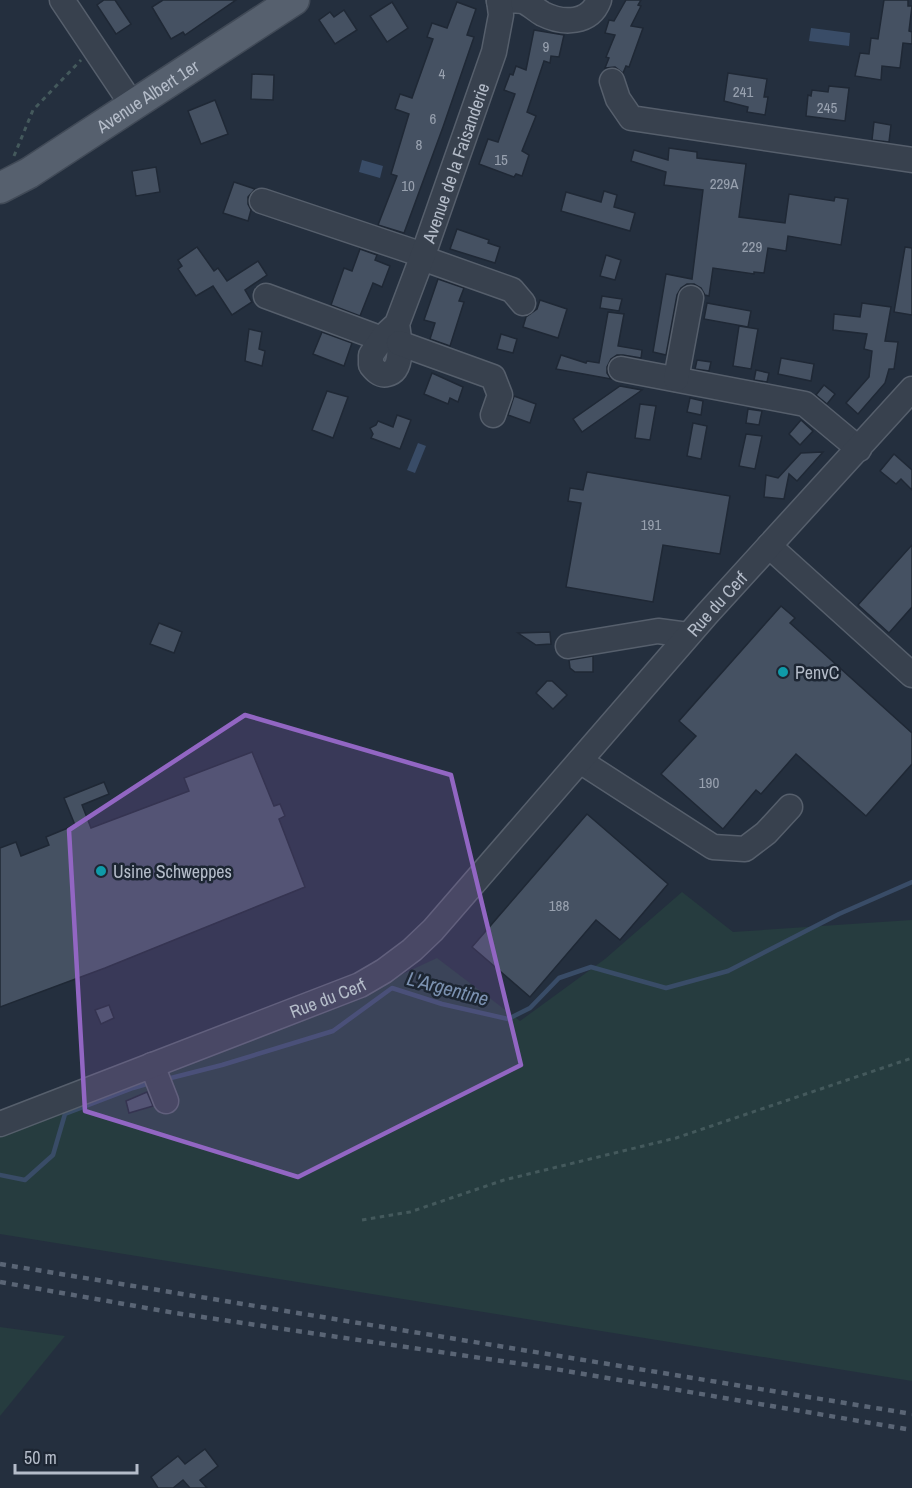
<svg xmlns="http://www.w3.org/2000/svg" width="912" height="1488" font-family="'Archivo Narrow',sans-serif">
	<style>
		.green { fill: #263c3f }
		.water { fill: #394c67 }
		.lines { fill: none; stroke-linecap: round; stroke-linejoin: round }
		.stream { stroke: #394c67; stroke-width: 4.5 }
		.building { fill: #455162; stroke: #1f2835; stroke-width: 1.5 }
		.minor-casing { stroke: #565f6c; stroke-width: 27 }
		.major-casing { stroke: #414a57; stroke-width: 33 }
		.path { stroke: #44595c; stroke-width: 3; stroke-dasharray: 4.5 4.5; stroke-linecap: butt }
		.minor { stroke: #38414e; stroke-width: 24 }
		.major { stroke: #56606e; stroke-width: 30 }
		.rail { stroke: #5a6575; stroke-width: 4.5; stroke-dasharray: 6 6; stroke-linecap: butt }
		.marked { fill: #9266c3; fill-opacity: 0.2; stroke: #9266c3; stroke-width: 4.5; stroke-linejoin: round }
		.culture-dot { fill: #0f9aa8; stroke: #1d2633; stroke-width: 2 }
		.labels { text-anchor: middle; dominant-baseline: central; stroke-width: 5; stroke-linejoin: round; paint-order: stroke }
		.number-label { font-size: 15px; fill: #98a1af }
		.street-label { font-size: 18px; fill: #b4bcc9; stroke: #1d2633 }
		.poi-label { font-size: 18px; fill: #b4bcc9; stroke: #1d2633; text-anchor: start }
		.water-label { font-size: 20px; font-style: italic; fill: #7c92b1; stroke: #1d2633 }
	</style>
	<rect width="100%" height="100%" fill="#242f3e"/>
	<g class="green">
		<polygon points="682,892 733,932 912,920 912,1381 0,1234 0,1129 342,1002 437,958 520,1021 605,959"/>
		<polygon points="0,1327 65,1336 0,1416"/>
	</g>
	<g class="water">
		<polygon points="811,28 850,33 849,46 809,41"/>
		<polygon points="362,160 383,166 380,178 359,172"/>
		<polygon points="418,443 426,446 415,473 407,470"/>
	</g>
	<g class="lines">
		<g class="stream">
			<polyline points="167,1079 222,1065 333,1031 392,988 442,1004 508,1019 530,1008 559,978 591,967 666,988 728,971 839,914 912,882"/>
			<polyline points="0,1175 25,1180 53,1155 65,1114 133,1088 150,1083"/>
		</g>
	</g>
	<g class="building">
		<polygon points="104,0 115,0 131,24 116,34 97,5"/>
		<polygon points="163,0 236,0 185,35 183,32 171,39 152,7"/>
		<polygon points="626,0 641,0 638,5 641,6 631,26 643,28 629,67 626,66 623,73 615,67 605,68 609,58 606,57 615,35 605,33 609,20 614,21"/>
		<polygon points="884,0 908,0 908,6 912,6 909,31 912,32 912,44 903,43 900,68 882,66 881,80 855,76 860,53 869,54 871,38 878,39"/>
		<polygon points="392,2 408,28 387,42 370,16"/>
		<polygon points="457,2 476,9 467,35 474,37 443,127 404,233 378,225 397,176 391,174 409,114 395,109 400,94 412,98 433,39 427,37 432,23 447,28"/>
		<polygon points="344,10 357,30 335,44 319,20 330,12 334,17"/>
		<polygon points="534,30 564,35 559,57 551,56 550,63 544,61 527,112 536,116 522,151 529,155 522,176 516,174 514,177 479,164 488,139 498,142 515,94 504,90 510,74 513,75 516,66 526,70"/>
		<polygon points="728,73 767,79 764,97 768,97 765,115 747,112 748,107 724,101"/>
		<polygon points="252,74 274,75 273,100 251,99"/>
		<polygon points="829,86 849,88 845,121 806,116 808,95 811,96 812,90 828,92"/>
		<polygon points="215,100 228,134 201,144 188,111"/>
		<polygon points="874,122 891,125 889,142 872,140"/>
		<polygon points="669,148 697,152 697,158 746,164 739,217 785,223 789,194 834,201 835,197 848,199 841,245 788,236 786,251 768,248 764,273 754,272 754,274 713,268 709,296 705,295 701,288 694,284 687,284 681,288 677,295 666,355 653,352 666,274 692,279 703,190 664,185 666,172 631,161 634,150 668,160"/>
		<polygon points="156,167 160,192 136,196 132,171"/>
		<polygon points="234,182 255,189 248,197 248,204 251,210 248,221 223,213"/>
		<polygon points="604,191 617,195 614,207 635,213 630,231 561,211 566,192 601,202"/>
		<polygon points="457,229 489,240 488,243 500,247 495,263 450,249"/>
		<polygon points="197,247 214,271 218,268 227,281 258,261 267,275 245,290 252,302 232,315 213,286 196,296 178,269 182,266 178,260"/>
		<polygon points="905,247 912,248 912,315 894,312"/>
		<polygon points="360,249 377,255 375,260 390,266 382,287 373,283 360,316 331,305 344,268 352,271"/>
		<polygon points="606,255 621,260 615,280 600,276"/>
		<polygon points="438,279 464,288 459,301 464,302 450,346 430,339 435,323 424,320"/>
		<polygon points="602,296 622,299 619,311 600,308"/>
		<polygon points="540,300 567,309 558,338 523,327 526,317 537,309"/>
		<polygon points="707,303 751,311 748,327 704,319"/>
		<polygon points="862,303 891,307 885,341 898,342 894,369 889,369 885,383 858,414 846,403 869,377 872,351 864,349 867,334 833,330 834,314 860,317"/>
		<polygon points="608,312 624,314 618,346 642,350 641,358 623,355 617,355 611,359 607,367 607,373 611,379 556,369 561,355 586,363 587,361 599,363"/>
		<polygon points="739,326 758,329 751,369 733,366"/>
		<polygon points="249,329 262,332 259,349 265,351 262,366 245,361"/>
		<polygon points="322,332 352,343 344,366 313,354"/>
		<polygon points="501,334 517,339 513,353 497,349"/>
		<polygon points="781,358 814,364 811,381 778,374"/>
		<polygon points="697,360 711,362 709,371 695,369"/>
		<polygon points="756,370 769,373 767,382 754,380"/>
		<polygon points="432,373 463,387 458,402 450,398 448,404 424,394"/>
		<polygon points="824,385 835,394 827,404 816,395"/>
		<polygon points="620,386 642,390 582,432 573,419"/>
		<polygon points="327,391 348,397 333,438 312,430"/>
		<polygon points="514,396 536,404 530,423 508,415"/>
		<polygon points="690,398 703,401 701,415 687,412"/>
		<polygon points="640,404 656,406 650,440 635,438"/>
		<polygon points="748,409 762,411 759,425 746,423"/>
		<polygon points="397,415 411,420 400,449 371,438 373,434 370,428 376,425 378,421 393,427"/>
		<polygon points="801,420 813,431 800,445 789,434"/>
		<polygon points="693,423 707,426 701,459 687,456"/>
		<polygon points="746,434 762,436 755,469 739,466"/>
		<polygon points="823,452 797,481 789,474 784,499 764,497 766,475 778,478 801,453"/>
		<polygon points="894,454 912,470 912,490 901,479 896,484 880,471"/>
		<polygon points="587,472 730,496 720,554 663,545 653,602 566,587 581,503 568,501 570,488 583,490"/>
		<polygon points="912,545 912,607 889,633 858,605"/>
		<polygon points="781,606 795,618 790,623 912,733 912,764 866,816 796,754 761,794 756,790 723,829 661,774 696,736 679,721"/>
		<polygon points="159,623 182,632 174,653 150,644"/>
		<polygon points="550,632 551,644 536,645 518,633"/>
		<polygon points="593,656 593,672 575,672 570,668 569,660"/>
		<polygon points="547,681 552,681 567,695 553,709 536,693"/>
		<polygon points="252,752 274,806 280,804 285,816 279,819 305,887 105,968 0,1007 0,848 16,842 21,856 49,845 46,837 75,825 64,798 104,782 109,794 82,805 91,828 189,791 184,778"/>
		<polygon points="587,814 668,884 620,940 596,920 530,997 472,947"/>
		<polygon points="109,1005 114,1018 101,1024 95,1010"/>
		<polygon points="147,1092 153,1106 129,1113 126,1101"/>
		<polygon points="205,1449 218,1466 200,1480 207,1488 190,1488 183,1480 173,1488 158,1488 151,1477 178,1456 185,1464"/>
	</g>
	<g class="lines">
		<g class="minor-casing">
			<g id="minor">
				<polyline points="62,0 133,106"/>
				<path d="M 499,1 C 507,1 516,0 523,1 C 530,4 536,10 543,14 C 563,24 590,24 599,0"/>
				<polyline points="612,81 618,99 631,118 912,160"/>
				<polyline points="262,201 423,255"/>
				<polyline points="422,258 512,290 523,303"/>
				<polyline points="266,296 382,339"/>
				<path id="s1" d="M 397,324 C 399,337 405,370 387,374 C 380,376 375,370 371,365 L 371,355 L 384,336 L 397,324 L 423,255 L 494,52 L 501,15 L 499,0"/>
				<polyline points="399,343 493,377 500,395 493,415"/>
				<polyline points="621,369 805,404 859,449"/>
				<polyline points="676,379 691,298"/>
				<polyline points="769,546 912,675"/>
				<polyline points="568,646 658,631 688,635"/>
				<polyline points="580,761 713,847 745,849 766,833 790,807"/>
				<polyline points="152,1065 166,1101"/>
				<path id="s2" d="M 0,1124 L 360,985 L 384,971 L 412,950 L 433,930 L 707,614 L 912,389"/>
			</g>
		</g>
		<g class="major-casing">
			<g id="major">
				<path id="s3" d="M 0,188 L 29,173 L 294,0"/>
			</g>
		</g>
		<g class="path">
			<polyline points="14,156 33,110 81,60"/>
			<polyline points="362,1220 410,1212 504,1180 676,1138 912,1058"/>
		</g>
		<use href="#minor" class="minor"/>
		<use href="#major" class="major"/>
		<g class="rail">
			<polyline points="0,1264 912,1414"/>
			<polyline points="0,1282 175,1313 549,1368 912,1430"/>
		</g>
	</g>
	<path class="marked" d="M 245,715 L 451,775 L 521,1065 L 298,1177 L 85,1111 L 69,830 Z"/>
	<g class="culture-dot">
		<circle cx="783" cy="672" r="6"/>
		<circle cx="101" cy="871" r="6"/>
	</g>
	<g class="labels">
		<g class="number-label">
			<text x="546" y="46">9</text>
			<text x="442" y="73">4</text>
			<text x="743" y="91">241</text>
			<text x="827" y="107">245</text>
			<text x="433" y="118">6</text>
			<text x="419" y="144">8</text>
			<text x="501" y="159">15</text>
			<text x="724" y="183">229A</text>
			<text x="408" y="185">10</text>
			<text x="752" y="246">229</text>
			<text x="651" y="524">191</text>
			<text x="709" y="782">190</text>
			<text x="559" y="905">188</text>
		</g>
		<g class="street-label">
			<text stroke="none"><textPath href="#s3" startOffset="174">Avenue Albert 1er</textPath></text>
			<text stroke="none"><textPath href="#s1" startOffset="297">Avenue de la Faisanderie</textPath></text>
			<text stroke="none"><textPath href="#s2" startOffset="910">Rue du Cerf</textPath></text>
			<text stroke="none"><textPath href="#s2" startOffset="351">Rue du Cerf</textPath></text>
		</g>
		<g class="poi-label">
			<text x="795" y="672">PenvC</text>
			<text x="113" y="871">Usine Schweppes</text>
		</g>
		<g class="water-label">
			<text transform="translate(448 988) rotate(15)">L'Argentine</text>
		</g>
	</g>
	<path d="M15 1464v9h122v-9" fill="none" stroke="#b4bcc9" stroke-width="3"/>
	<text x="24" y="1464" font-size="18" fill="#b4bcc9" stroke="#1d2633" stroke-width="4.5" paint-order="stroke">50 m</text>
</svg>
